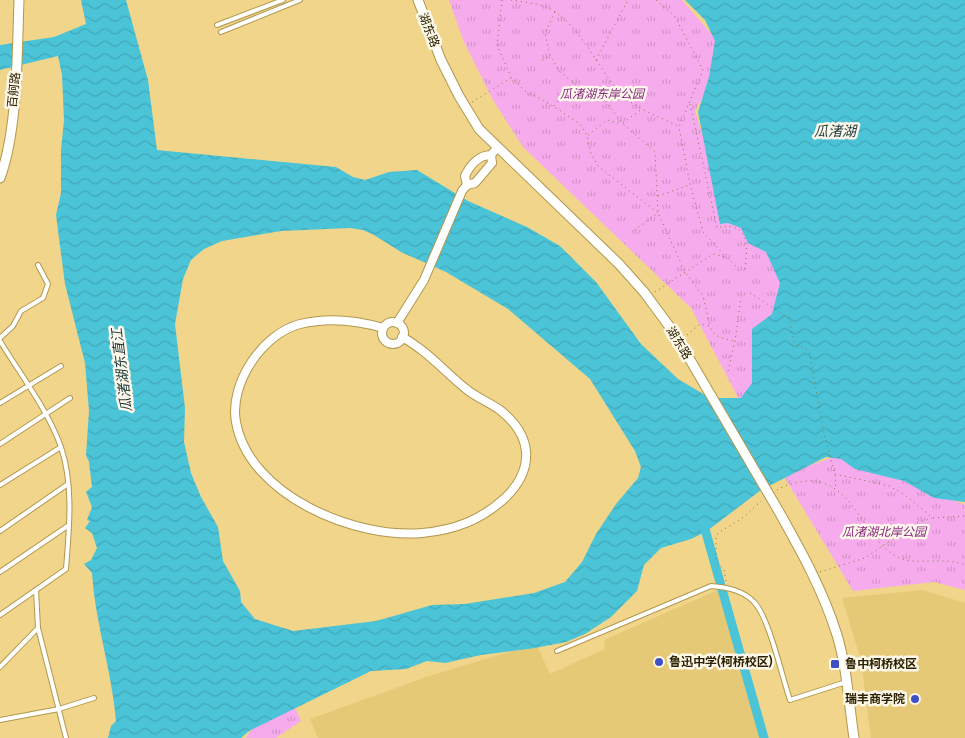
<svg xmlns="http://www.w3.org/2000/svg" width="965" height="738" font-family="Bitter,'Noto Sans SC',serif">
	<style>
		.built { fill: #e6c976 }
		.park { fill: url(#park-tufts) }
		.water { fill: url(#water-waves); fill-rule: evenodd }
		.lines { fill: none; stroke-linecap: round; stroke-linejoin: round }
		.canal { stroke: #4bc4d8; stroke-width: 9 }
		.service-casing { stroke: #b1984e; stroke-width: 6 }
		.minor-casing { stroke: #b1984e; stroke-width: 10 }
		.tertiary-casing { stroke: #b1984e; stroke-width: 11 }
		.path { stroke: #877641; stroke-width: 1; stroke-dasharray: 1 4; stroke-linecap: butt }
		.service { stroke: #fff; stroke-width: 4 }
		.minor { stroke: #fff; stroke-width: 8 }
		.tertiary { stroke: #fff; stroke-width: 9 }
		.tertiary-bridge-casing { stroke: #b1984e; stroke-width: 11; stroke-linecap: butt }
		.tertiary-bridge { stroke: #fff; stroke-width: 9 }
		.poi-dot { fill: #3d51c4; stroke: #fdf8ea; stroke-width: 2 }
		.labels { text-anchor: middle; dominant-baseline: central; stroke-width: 5; stroke-linejoin: round; paint-order: stroke }
		.street-label { font-size: 12px; fill: #2c2202; stroke: #fdf8ea }
		.park-label { font-size: 12px; font-style: italic; fill: #872781; stroke: #fdf8ea }
		.poi-label { font-size: 12px; font-weight: bold; fill: #2c2202; stroke: #fdf8ea; text-anchor: start }
		.water-label { font-size: 14px; font-style: italic; fill: #1e383d; stroke: #fdf8ea }
	</style>
	<defs>
		<pattern id="park-tufts" width="24" height="20" patternUnits="userSpaceOnUse" patternTransform="scale(1.25)"><rect width="24" height="20" fill="#f6abed"/><path d="M3 7l-1-3M5 7V3M7 7l1-3M15 17l-1-3M17 17v-4M19 17l1-3" fill="none" stroke="#d393ca"/></pattern>
		<pattern id="water-waves" width="16" height="10" patternUnits="userSpaceOnUse" patternTransform="scale(1.25)"><rect width="16" height="10" fill="#4bc4d8"/><path d="M0 5q4-4 8 0t8 0" fill="none" stroke="#42a8b8"/></pattern>
	</defs>
	<rect width="100%" height="100%" fill="#f0d58a"/>
	<g class="built">
		<polygon points="720,589 763,738 318,738 310,719 429,676 536,644 550,674 605,649 604,640"/>
		<polygon points="923,590 965,603 965,738 871,738 861,660 842,598"/>
	</g>
	<g class="park">
		<polygon points="449,0 682,0 721,45 723,61 695,111 729,220 747,222 789,282 760,385 741,403 691,308 523,147 493,100 464,42"/>
		<polygon points="845,453 965,505 965,590 934,582 853,591 783,475"/>
		<polygon points="293,704 301,721 276,738 246,738 254,726"/>
	</g>
	<path class="water" d="M 81,0 L 126,0 L 148,80 L 157,150 L 336,167 L 353,177 L 365,180 L 389,172 L 417,170 L 468,201 L 527,227 L 560,246 L 596,282 L 641,344 L 678,379 L 710,398 L 741,398 L 752,383 L 752,329 L 772,314 L 780,283 L 766,252 L 748,243 L 741,228 L 728,223 L 720,224 L 698,112 L 709,77 L 715,41 L 705,20 L 685,0 L 965,0 L 965,502 L 934,498 L 904,481 L 855,469 L 841,459 L 826,457 L 761,490 L 707,531 L 691,539 L 661,548 L 644,565 L 637,591 L 611,617 L 585,634 L 566,642 L 535,648 L 481,655 L 445,663 L 427,661 L 406,669 L 371,671 L 249,731 L 241,738 L 108,738 L 111,726 L 116,721 C 112,671 95,623 92,573 L 84,564 L 91,560 L 97,548 L 92,533 L 85,528 L 90,521 L 87,520 L 92,507 L 86,492 L 92,487 L 89,462 L 86,455 L 89,411 L 85,363 L 65,284 L 56,215 L 61,193 L 61,150 L 64,120 L 62,75 L 58,56 L 0,70 L 0,45 L 54,37 L 86,24 ZM 350,228 L 363,230 L 374,235 L 401,252 L 446,272 L 508,309 L 590,379 L 635,451 L 641,467 L 638,478 L 616,504 L 596,534 L 582,562 L 565,582 L 534,593 L 465,604 L 432,605 L 376,621 L 293,631 L 255,619 L 241,602 L 240,591 L 223,561 L 218,527 L 201,497 L 191,473 L 184,442 L 185,408 L 175,324 L 183,279 L 191,260 L 204,249 L 222,241 L 281,231 Z"/>
	<g class="lines">
		<polyline class="canal" points="703,522 764,738"/>
		<g class="service-casing">
			<g id="service">
				<polyline points="217,25 283,0"/>
				<polyline points="221,32 300,0"/>
				<polyline points="0,338 13,326 21,311 43,298 48,284 38,265"/>
				<path d="M 0,341 C 20,374 48,410 61,447 C 74,486 69,530 66,569 L 0,615"/>
				<polyline points="0,403 61,366"/>
				<polyline points="0,444 70,398"/>
				<polyline points="0,485 61,447"/>
				<polyline points="0,531 68,484"/>
				<polyline points="0,572 69,525"/>
				<polyline points="36,590 38,628 66,738"/>
				<path d="M 557,651 L 711,586 C 726,587 743,590 754,602 C 769,617 782,677 790,700 L 846,682"/>
				<polyline points="0,667 38,628"/>
				<polyline points="0,720 59,709 94,698"/>
			</g>
		</g>
		<g class="minor-casing">
			<g id="minor">
				<path d="M 491,155 L 492,163 L 475,183 L 467,185 L 465,176 C 470,165 479,155 491,155 L 497,148"/>
				<circle cx="393" cy="333" r="11"/>
				<polyline points="397,323 424,280 462,191 467,185"/>
				<path d="M 383,328 C 356,320 329,317 300,324 C 262,334 229,384 236,422 C 249,496 356,539 422,533 C 455,530 481,520 505,498 C 535,469 533,436 500,410 C 489,402 475,397 465,388 C 444,371 426,350 402,337"/>
			</g>
		</g>
		<g class="tertiary-casing">
			<g id="tertiary">
				<polyline points="418,0 441,60 459,96 479,129 619,264 644,292 675,334 706,387"/>
				<path d="M 0,178 C 18,129 17,53 19,0"/>
				<path d="M 778,510 C 801,551 823,590 837,635 C 847,668 849,704 854,738"/>
			</g>
		</g>
		<g class="path">
			<polyline points="502,0 497,45 511,77 525,91 553,106 580,124 587,135 591,154 599,167 658,213 632,232"/>
			<path d="M 511,0 C 523,2 535,3 546,7 C 578,20 598,69 621,94 C 636,109 660,117 678,126"/>
			<polyline points="656,0 674,15 703,70 679,127 690,184 703,232 726,257"/>
			<polyline points="555,12 545,33 550,55 559,71 584,91 603,98 623,124 655,152 658,213 685,272 703,296 710,326"/>
			<polyline points="542,60 550,56"/>
			<polyline points="596,60 628,0"/>
			<polyline points="472,102 511,78"/>
			<path d="M 690,104 L 717,228 C 722,226 727,226 733,227 C 751,232 746,254 745,269"/>
			<polyline points="554,106 573,82"/>
			<polyline points="623,123 642,109"/>
			<polyline points="588,135 607,120 622,124"/>
			<polyline points="658,196 689,185"/>
			<polyline points="655,292 713,254 726,257 738,268"/>
			<polyline points="750,293 789,318 794,342 809,351 824,434 835,474 836,489"/>
			<path d="M 687,335 L 700,324 L 710,326 C 714,338 723,338 734,341"/>
			<polyline points="728,371 735,341 741,297"/>
			<polyline points="835,474 889,486 905,495 933,518 965,516"/>
			<path d="M 777,490 C 785,485 797,482 806,481 C 852,478 861,535 894,555 C 914,568 940,555 965,565"/>
			<polyline points="820,572 865,558 914,524 932,518"/>
			<polyline points="726,581 724,570 716,561 716,538 718,533 744,517 761,501"/>
		</g>
		<use href="#service" class="service"/>
		<use href="#minor" class="minor"/>
		<use href="#tertiary" class="tertiary"/>
		<g class="tertiary-bridge-casing">
			<polyline id="tertiary-bridge" points="706,387 778,510"/>
		</g>
		<use href="#tertiary-bridge" class="tertiary-bridge"/>
	</g>
	<g class="poi-dot">
		<circle cx="659" cy="662" r="5"/>
		<rect x="830" y="659" width="10" height="10" rx="2.5"/>
		<circle cx="915" cy="699" r="5"/>
	</g>
	<g class="labels">
		<g class="street-label">
			<text transform="translate(429 30) rotate(69)">湖东路</text>
			<text transform="translate(14 90) rotate(-84)">百舸路</text>
			<text transform="translate(679 343) rotate(58)">湖东路</text>
		</g>
		<g class="park-label">
			<text x="602" y="94">瓜渚湖东岸公园</text>
			<text x="884" y="532">瓜渚湖北岸公园</text>
		</g>
		<g class="poi-label">
			<text x="669" y="662">鲁迅中学(柯桥校区)</text>
			<text x="845" y="664">鲁中柯桥校区</text>
			<text x="905" y="699" text-anchor="end">瑞丰商学院</text>
		</g>
		<g class="water-label">
			<text x="835" y="131">瓜渚湖</text>
			<text transform="translate(122 370) rotate(-97)">瓜渚湖东直江</text>
		</g>
	</g>
</svg>
